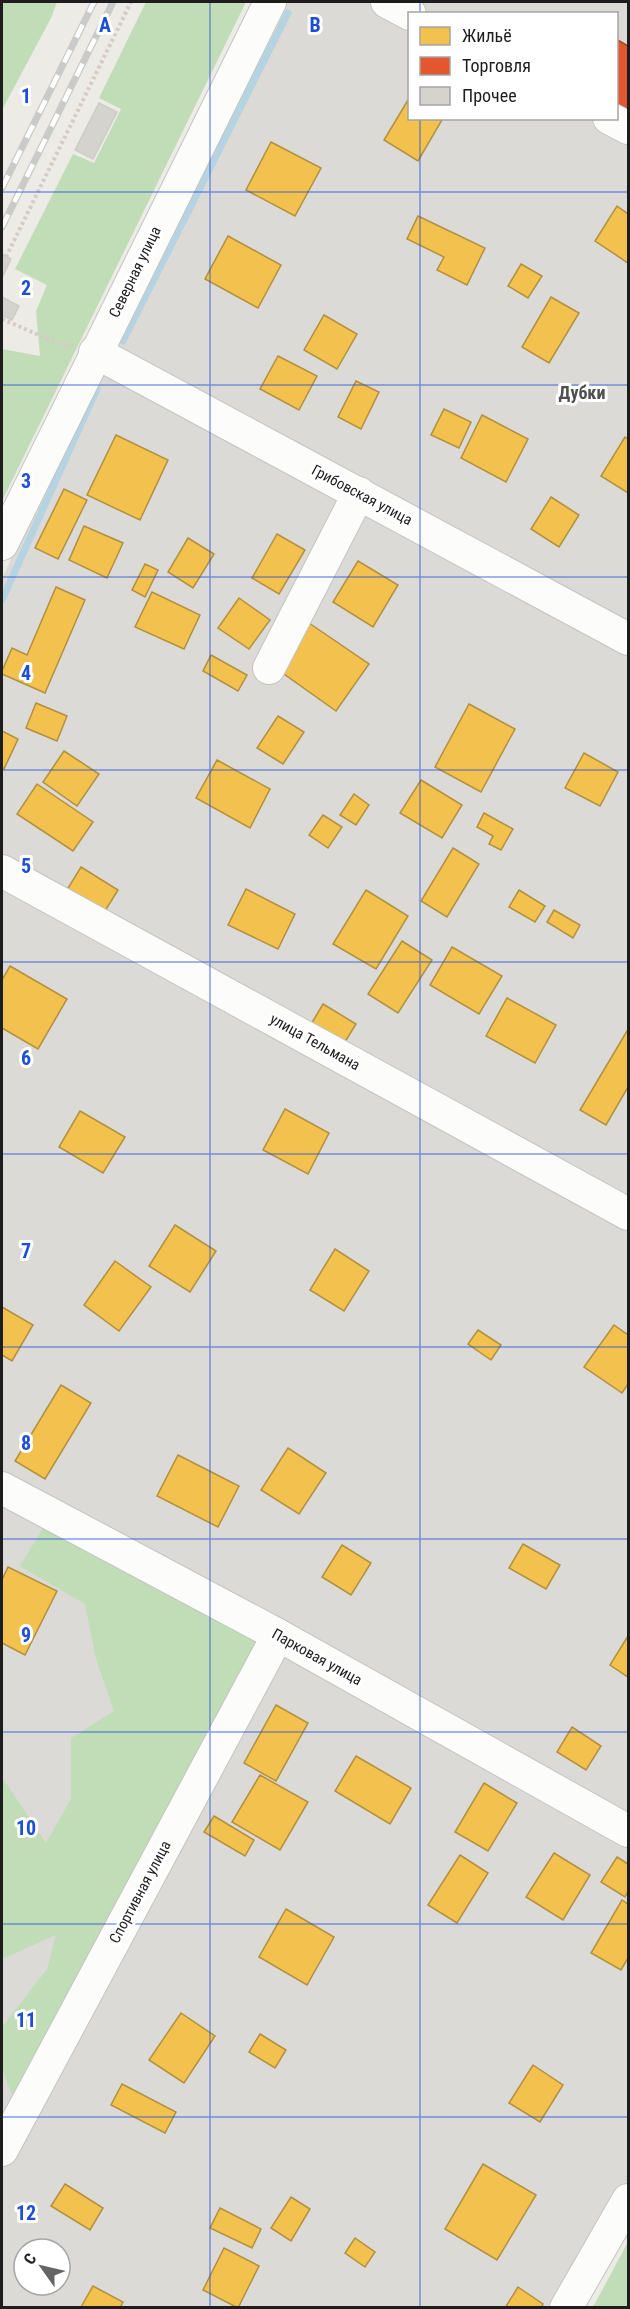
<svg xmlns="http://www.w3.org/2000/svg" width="630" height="2309" font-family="'Roboto Condensed',sans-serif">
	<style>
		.residential { fill: #dbdad7; fill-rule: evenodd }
		.forest { fill: #c1ddb8 }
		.homes { fill: #f2c14e; stroke: #b2903f; stroke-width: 1.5 }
		.shops { fill: #e4572e; stroke: #a84629; stroke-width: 1.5 }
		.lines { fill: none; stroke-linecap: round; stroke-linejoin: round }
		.stream { stroke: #b6d3e2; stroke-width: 7 }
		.building { fill: #d5d3ce; stroke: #cfccc6; stroke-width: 1.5 }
		.minor-casing { stroke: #c4c4c1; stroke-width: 34 }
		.path { stroke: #d7cac4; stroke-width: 4; stroke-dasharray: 3 3; stroke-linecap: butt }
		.minor { stroke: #fcfcfb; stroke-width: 32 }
		.rail-casing { stroke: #cacac9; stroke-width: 7 }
		.rail { stroke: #fff; stroke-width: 4.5; stroke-dasharray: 14; stroke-linecap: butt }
		.grid { fill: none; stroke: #1d4ed8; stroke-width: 1.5; stroke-opacity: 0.55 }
		.labels { text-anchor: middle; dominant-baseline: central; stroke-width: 6; stroke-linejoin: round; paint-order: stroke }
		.street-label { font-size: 15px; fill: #1d1d1d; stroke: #fff }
		.quarter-label { font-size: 18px; font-weight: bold; fill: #505050; stroke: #fff }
		.grid-label { font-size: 20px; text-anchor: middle; font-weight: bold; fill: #1d4ed8; stroke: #fff; stroke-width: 6; stroke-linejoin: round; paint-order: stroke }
	</style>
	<rect width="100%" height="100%" fill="#ecebe5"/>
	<path class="residential" d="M 277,2 L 628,2 L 628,2187 L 558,2307 L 2,2308 L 2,579 L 83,400 ZM 410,14 L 616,14 L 616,118 L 410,118 ZM 24,2249 L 60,2249 L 60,2285 L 24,2285 Z"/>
	<g class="forest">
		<polygon points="2,2 57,2 51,18 2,110"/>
		<polygon points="146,2 246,2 2,501 2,349 40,356 36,311 47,285 15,269 73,154 94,163 121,109 99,98"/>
		<polygon points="49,1518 269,1633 14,2100 2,2069 2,2027 47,1969 56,1935 2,1959 2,1777 46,1843 71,1799 71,1738 114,1711 96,1659 85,1604 20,1566"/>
		<polygon points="628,2242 628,2307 593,2307"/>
	</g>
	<g class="homes">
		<polygon points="408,100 410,118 442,120 418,161 384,140"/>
		<polygon points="271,142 321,168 295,216 246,190"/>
		<polygon points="617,206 628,214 628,263 595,241"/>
		<polygon points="418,216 485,248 467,285 437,270 444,257 407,239"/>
		<polygon points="228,236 281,265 258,308 205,279"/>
		<polygon points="521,264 542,276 528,298 508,286"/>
		<polygon points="551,297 579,313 549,363 522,347"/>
		<polygon points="324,315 357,334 337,369 304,350"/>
		<polygon points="278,356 317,376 299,410 260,389"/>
		<polygon points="356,381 379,392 361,429 338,417"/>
		<polygon points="444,409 471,422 459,448 431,435"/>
		<polygon points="482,415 528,439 506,482 461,458"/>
		<polygon points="116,435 168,460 140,520 87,495"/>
		<polygon points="625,437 628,439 628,493 601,476"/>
		<polygon points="64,489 87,500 58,559 35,548"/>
		<polygon points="551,497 579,515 559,547 531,529"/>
		<polygon points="84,526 123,543 107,578 69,560"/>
		<polygon points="277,534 305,550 279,594 252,578"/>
		<polygon points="188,538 214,554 193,588 168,572"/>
		<polygon points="358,561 398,585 373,627 333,602"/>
		<polygon points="145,564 158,570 145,597 132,590"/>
		<polygon points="56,587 85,600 45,693 2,674 2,671 12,648 27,655"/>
		<polygon points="152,592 200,615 184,649 135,627"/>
		<polygon points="239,598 270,620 249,649 218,628"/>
		<polygon points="309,623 369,664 336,711 277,669"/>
		<polygon points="211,655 247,675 238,691 203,671"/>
		<polygon points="36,703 67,716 57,741 26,728"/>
		<polygon points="469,704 515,729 481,792 435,767"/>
		<polygon points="278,716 304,732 283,764 257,748"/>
		<polygon points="2,731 18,739 4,769 2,767"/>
		<polygon points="64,751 99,774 77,806 43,782"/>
		<polygon points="584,753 618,772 600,806 565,788"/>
		<polygon points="217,760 270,789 250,828 196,798"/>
		<polygon points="421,780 462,805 442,838 400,813"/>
		<polygon points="37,784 93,822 73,851 17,814"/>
		<polygon points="354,794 369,805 356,825 340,815"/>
		<polygon points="484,813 513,829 501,850 489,844 493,836 477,827"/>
		<polygon points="323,815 342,827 328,848 309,835"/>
		<polygon points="453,848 479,864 447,917 421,901"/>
		<polygon points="81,867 118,890 102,916 65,893"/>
		<polygon points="246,889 295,914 278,949 228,925"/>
		<polygon points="366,890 408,916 376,969 333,944"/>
		<polygon points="519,890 545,906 535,922 509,907"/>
		<polygon points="554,910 580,925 573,938 547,922"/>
		<polygon points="402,941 432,960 398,1013 368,994"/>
		<polygon points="452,947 502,976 479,1014 430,985"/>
		<polygon points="10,966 67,999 38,1049 2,1028 2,980"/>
		<polygon points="507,998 556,1025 535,1063 486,1036"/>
		<polygon points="323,1004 356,1024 340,1050 307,1031"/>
		<polygon points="627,1031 628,1032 628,1087 606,1125 580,1110"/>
		<polygon points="285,1109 329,1133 308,1174 263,1150"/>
		<polygon points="80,1111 125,1137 103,1173 59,1147"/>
		<polygon points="175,1225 216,1251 190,1292 149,1266"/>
		<polygon points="335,1249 369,1271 344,1311 310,1290"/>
		<polygon points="115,1261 151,1287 119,1331 84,1305"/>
		<polygon points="2,1307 33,1325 12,1361 2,1355"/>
		<polygon points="614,1325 628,1335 628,1384 622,1393 584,1367"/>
		<polygon points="478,1330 501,1345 491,1360 468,1344"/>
		<polygon points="61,1385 91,1403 45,1479 15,1461"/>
		<polygon points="288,1448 326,1473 299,1514 261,1490"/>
		<polygon points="178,1455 239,1486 218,1527 157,1496"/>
		<polygon points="523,1544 560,1565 546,1589 509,1568"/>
		<polygon points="342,1545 371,1563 351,1595 322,1577"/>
		<polygon points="8,1567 57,1591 25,1655 2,1643 2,1580"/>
		<polygon points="628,1636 628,1677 610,1665"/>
		<polygon points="276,1705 308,1723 276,1781 244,1763"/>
		<polygon points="572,1727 601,1746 586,1770 557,1752"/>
		<polygon points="356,1756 411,1788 390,1824 335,1791"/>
		<polygon points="260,1775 308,1802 280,1850 232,1822"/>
		<polygon points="484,1783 517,1803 488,1851 455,1832"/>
		<polygon points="214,1816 254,1840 245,1856 204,1832"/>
		<polygon points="554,1853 590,1875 563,1920 526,1897"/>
		<polygon points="460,1855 488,1873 457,1923 428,1905"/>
		<polygon points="617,1857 628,1864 628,1891 625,1897 601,1882"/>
		<polygon points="622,1900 628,1904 628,1958 621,1970 591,1953"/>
		<polygon points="286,1909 334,1937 307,1985 259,1957"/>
		<polygon points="181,2013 215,2036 184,2083 149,2060"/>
		<polygon points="260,2034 286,2050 275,2068 249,2052"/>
		<polygon points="533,2065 563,2085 540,2122 509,2103"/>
		<polygon points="122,2084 176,2112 165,2133 111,2105"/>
		<polygon points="483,2164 536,2195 497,2260 445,2229"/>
		<polygon points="65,2184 103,2208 90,2230 51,2206"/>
		<polygon points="291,2197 310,2209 291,2241 271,2228"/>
		<polygon points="220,2208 261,2229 252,2248 210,2228"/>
		<polygon points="355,2238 375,2252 365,2267 345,2253"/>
		<polygon points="224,2248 259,2266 238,2308 203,2290"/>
		<polygon points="93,2286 123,2302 120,2308 81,2307"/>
		<polygon points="518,2287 543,2304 541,2308 505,2308"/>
	</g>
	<polygon class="shops" points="616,39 628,46 628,113 616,106"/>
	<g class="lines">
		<g class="stream">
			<polyline points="123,341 288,13"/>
			<polyline points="2,600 97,389"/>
		</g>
	</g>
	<g class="building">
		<polygon points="99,103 117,112 93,159 75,150"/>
		<polygon points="2,254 11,259 2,278"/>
		<polygon points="2,297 19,306 12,320 2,315"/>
	</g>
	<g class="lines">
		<g class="minor-casing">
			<g id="minor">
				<polyline points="387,2 410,14"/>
				<polyline points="609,118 628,128"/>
				<polyline points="95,352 628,639"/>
				<polyline points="2,544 270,2"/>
				<polyline points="269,668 359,493"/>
				<polyline points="2,871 628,1214"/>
				<polyline points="2,1488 278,1635 628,1831"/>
				<polyline points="2,2150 278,1635"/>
				<polyline points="566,2308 628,2200"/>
			</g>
		</g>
		<g class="path">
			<polyline points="6,257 131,2"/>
			<polyline points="2,319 60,344 72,345"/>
		</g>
		<use href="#minor" class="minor"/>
		<g class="rail-casing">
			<g id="rail">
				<polyline points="2,188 94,2"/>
				<polyline points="2,227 113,2"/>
			</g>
		</g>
		<use href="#rail" class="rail"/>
	</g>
	<path class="grid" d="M 210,2 L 210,2308M 420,2 L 420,14M 420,118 L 420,2308M 2,192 L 628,192M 2,385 L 628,385M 2,577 L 628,577M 2,770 L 628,770M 2,962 L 628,962M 2,1154 L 628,1154M 2,1347 L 628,1347M 2,1539 L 628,1539M 2,1732 L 628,1732M 2,1924 L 628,1924M 2,2117 L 628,2117"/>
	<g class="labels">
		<g class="street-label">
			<text transform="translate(135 272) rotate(-64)">Северная улица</text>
			<text transform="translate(362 495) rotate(28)">Грибовская улица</text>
			<text transform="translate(315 1042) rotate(29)">улица Тельмана</text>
			<text transform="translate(317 1657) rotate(29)">Парковая улица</text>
			<text transform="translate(140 1892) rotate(-62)">Спортивная улица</text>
		</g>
		<g class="quarter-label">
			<text x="582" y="392">Дубки</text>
		</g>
	</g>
	<g class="grid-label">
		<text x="105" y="32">A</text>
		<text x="315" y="32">B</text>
		<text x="26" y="103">1</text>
		<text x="26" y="295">2</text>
		<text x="26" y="488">3</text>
		<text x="26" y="680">4</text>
		<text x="26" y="873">5</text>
		<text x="26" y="1065">6</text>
		<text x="26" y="1258">7</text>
		<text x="26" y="1450">8</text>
		<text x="26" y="1642">9</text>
		<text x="26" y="1835">10</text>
		<text x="26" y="2027">11</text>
		<text x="26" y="2220">12</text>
	</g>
	<rect width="630" height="2309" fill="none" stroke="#1d1d1d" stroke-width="6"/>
	<rect x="408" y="12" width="210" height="108" fill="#ffffff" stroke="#a5a5a5" stroke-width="1.5"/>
	<rect x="420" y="27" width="30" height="18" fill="#f2c14e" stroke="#a5a5a5" stroke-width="1.5"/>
	<text x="462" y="42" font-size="18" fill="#1d1d1d">Жильё</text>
	<rect x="420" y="57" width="30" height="18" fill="#e4572e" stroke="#a5a5a5" stroke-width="1.5"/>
	<text x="462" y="72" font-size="18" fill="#1d1d1d">Торговля</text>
	<rect x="420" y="87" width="30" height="18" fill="#d5d3ce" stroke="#a5a5a5" stroke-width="1.5"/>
	<text x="462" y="102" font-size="18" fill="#1d1d1d">Прочее</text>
	<g transform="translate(42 2267) rotate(304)"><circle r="28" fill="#ffffff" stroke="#a5a5a5" stroke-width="1.5"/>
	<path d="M0-4.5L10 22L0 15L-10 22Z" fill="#656563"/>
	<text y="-9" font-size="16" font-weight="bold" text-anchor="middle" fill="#1d1d1d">С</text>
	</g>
</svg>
